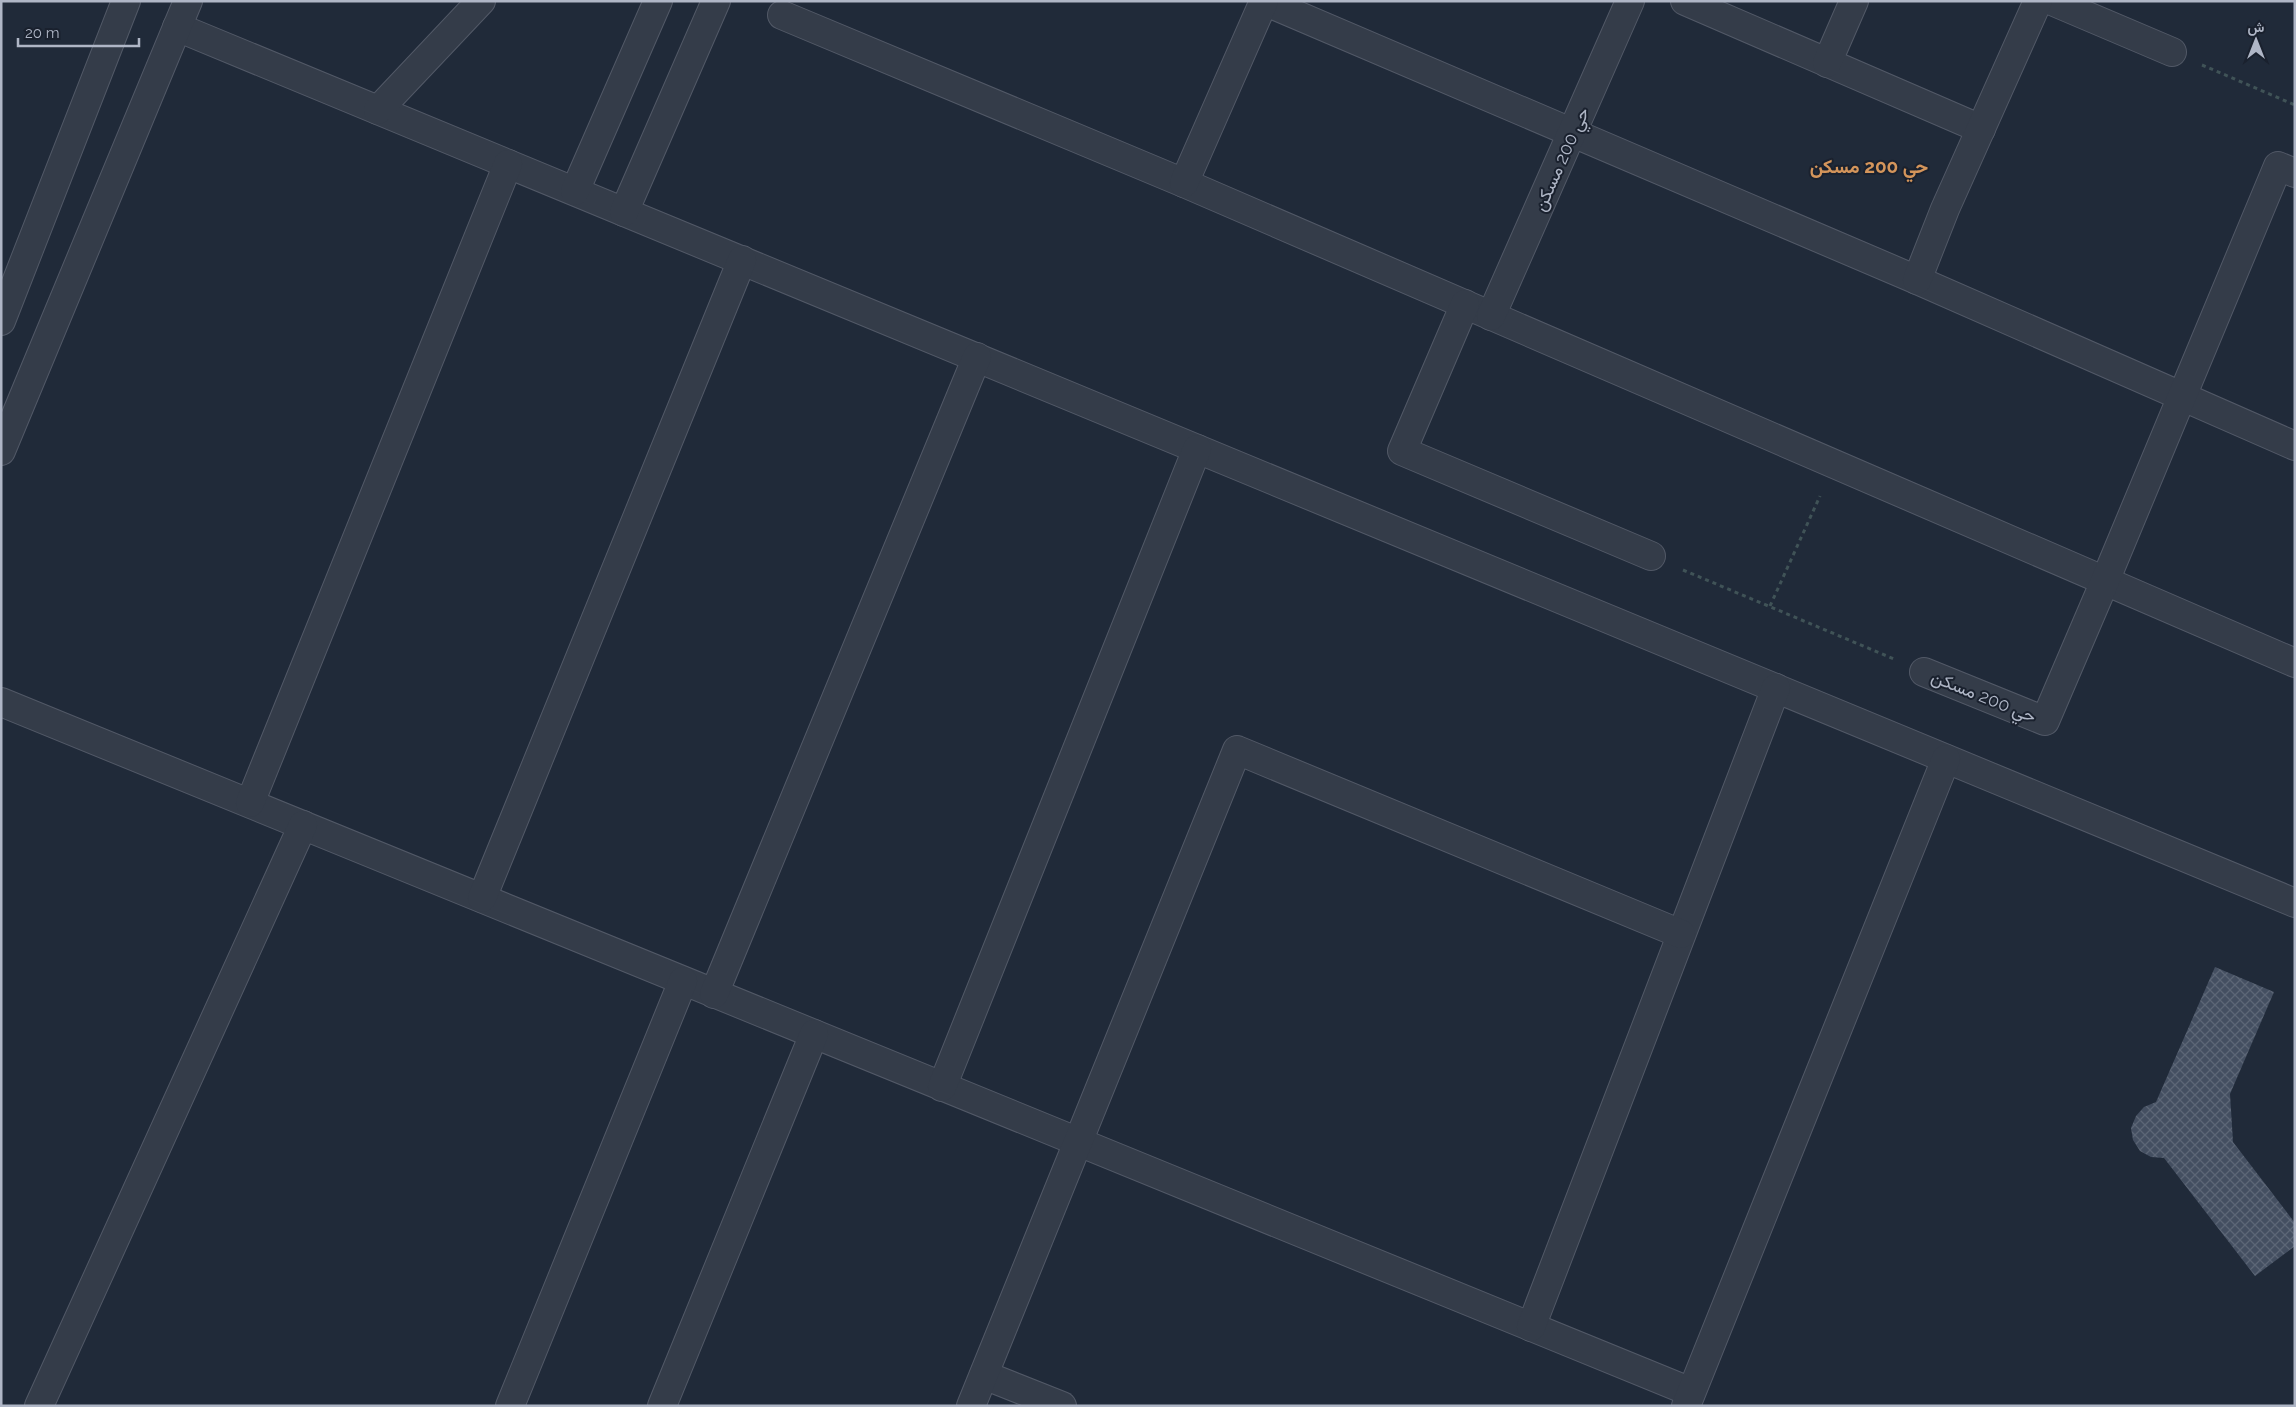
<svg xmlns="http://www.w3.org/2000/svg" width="2296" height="1407" font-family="Raleway,Vazirmatn,sans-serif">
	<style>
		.building { fill: url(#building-cross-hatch) }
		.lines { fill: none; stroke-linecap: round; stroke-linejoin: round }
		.minor-casing { stroke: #525967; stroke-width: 30 }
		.path { stroke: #405357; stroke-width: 3; stroke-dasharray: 4 4; stroke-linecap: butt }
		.minor { stroke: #343c49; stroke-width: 28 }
		.labels { text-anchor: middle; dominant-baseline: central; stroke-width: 4; stroke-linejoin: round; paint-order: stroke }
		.street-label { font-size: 18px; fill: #afb6c6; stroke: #1a212e }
		.neighbourhood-label { font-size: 19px; font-weight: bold; fill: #d4955b; stroke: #1a212e }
	</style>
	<defs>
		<pattern id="building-cross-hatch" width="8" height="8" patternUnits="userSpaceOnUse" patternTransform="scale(1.25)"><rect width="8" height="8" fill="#444f61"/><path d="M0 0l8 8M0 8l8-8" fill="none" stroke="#5c6676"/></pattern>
	</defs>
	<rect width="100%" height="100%" fill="#202a39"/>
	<polygon class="building" points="2215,967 2274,992 2230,1094 2233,1142 2295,1223 2295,1246 2255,1276 2164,1158 2151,1157 2140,1151 2133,1140 2131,1128 2136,1116 2144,1107 2156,1102"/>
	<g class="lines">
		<g class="minor-casing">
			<g id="minor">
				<polyline points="1264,1 1917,280 2295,446"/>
				<polyline points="1685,1 1981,129"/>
				<polyline points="2052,1 2172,52"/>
				<polyline points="782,15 1184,183 2295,663"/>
				<polyline points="177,27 2295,903"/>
				<polyline points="1827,63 1854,1"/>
				<polyline points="378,110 481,1"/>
				<polyline points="1184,183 1264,1"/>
				<polyline points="575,191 658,1"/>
				<polyline points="624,212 716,1"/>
				<polyline points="1917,280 1945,209 2038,1"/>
				<polyline points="1465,304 1402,451 1651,556"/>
				<polyline points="1491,316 1630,1"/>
				<polyline points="1,321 126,1"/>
				<polyline points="1,451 188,1"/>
				<polyline points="1924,672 2045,721 2105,581 2278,166 2295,173"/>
				<polyline points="1,702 1691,1392"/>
				<polyline points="250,803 508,164"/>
				<polyline points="482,898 742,260"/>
				<polyline points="714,994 977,357"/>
				<polyline points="942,1087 1197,449"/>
				<polyline points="1531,1327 1776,688"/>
				<polyline points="984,1375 1062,1406"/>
				<polyline points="39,1406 303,825"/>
				<polyline points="510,1406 683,981"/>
				<polyline points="662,1406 814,1034"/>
				<polyline points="971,1406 1237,750 1681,934"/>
				<polyline points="1686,1406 1946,759"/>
			</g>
		</g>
		<g class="path">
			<polyline points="2202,65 2295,105"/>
			<polyline points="1683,570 1894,659"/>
			<polyline points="1770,606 1820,496"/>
		</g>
		<use href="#minor" class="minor"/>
	</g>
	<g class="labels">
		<g class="street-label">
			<text transform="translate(1561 159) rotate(-66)">حي 200 مسكن</text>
			<text transform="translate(1984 696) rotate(22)">حي 200 مسكن</text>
		</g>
		<g class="neighbourhood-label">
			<text x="1869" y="166">حي 200 مسكن</text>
		</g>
	</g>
	<rect width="2296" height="1407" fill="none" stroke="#afb6c6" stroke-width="5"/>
	<g transform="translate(2256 40)" stroke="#1a212e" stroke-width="4" paint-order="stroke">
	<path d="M0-4L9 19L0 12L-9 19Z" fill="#afb6c6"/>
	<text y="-8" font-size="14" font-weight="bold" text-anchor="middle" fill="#afb6c6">ش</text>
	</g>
	<path d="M18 38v8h121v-8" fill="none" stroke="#afb6c6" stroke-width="2.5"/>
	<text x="25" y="38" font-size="15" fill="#afb6c6" stroke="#1a212e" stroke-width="4" paint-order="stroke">20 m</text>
</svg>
